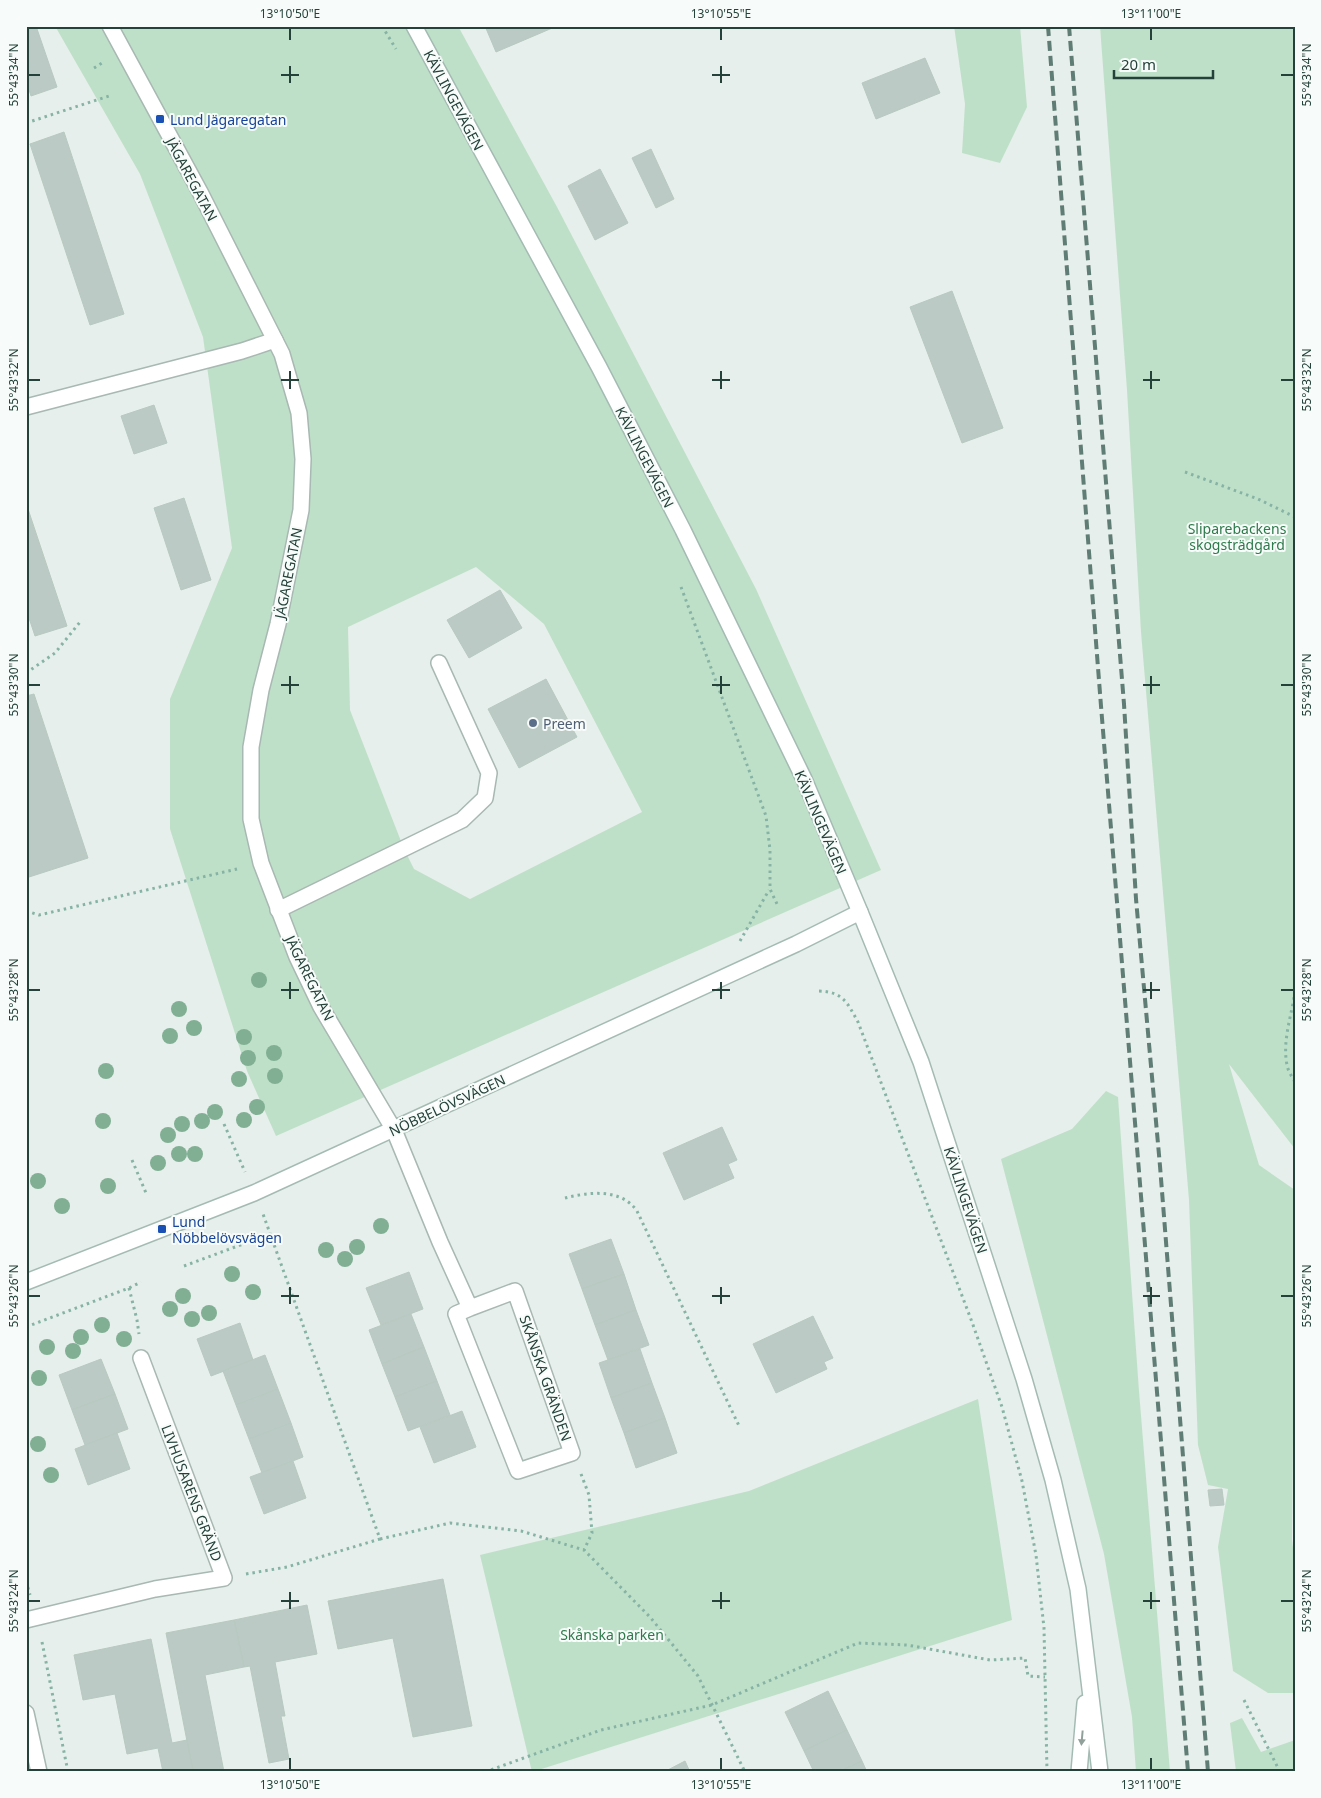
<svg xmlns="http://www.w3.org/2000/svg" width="1321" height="1798" font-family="'Noto Sans',sans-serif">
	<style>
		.green { fill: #bfe0c8; fill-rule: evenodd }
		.building { fill: #bbcac4; stroke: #b8c9c2 }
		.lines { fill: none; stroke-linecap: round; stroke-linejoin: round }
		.lane-casing { stroke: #a8b8b2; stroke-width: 18 }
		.street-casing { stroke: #a8b8b2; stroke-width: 18 }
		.secondary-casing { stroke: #a4bbb3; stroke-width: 18 }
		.path { stroke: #86b3a5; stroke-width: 3; stroke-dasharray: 2.5 4; stroke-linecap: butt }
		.lane { stroke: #fff; stroke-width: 15 }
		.street { stroke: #fff; stroke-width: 15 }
		.secondary { stroke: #fff; stroke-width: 15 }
		.rail { stroke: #5f7d75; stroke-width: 4; stroke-dasharray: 10 5; stroke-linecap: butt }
		.tree { fill: #80af93 }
		.oneway { fill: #92a09c }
		.ticks { fill: none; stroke: #24423a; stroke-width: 2 }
		.transit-dot { fill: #1a4fb4; stroke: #f7fbf9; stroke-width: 2 }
		.service-dot { fill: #5c6f8a; stroke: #f7fbf9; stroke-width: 2 }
		.labels { text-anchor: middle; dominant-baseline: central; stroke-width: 4; stroke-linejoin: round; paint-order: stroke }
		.street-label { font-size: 14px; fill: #24423a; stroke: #f7fbf9 }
		.transit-label { font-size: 14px; fill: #164399; stroke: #f7fbf9; text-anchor: start }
		.park-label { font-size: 14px; fill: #2d7a4b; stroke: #f7fbf9 }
		.service-label { font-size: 14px; fill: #4e5e75; stroke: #f7fbf9; text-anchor: start }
		.neatline { fill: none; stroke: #24423a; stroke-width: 2 }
		.ticks-label { font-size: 12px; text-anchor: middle; fill: #24423a }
	</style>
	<rect width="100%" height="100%" fill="#e6efeb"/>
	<g class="green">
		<path d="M 55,26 L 458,26 L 557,207 L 756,589 L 881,870 L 276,1136 L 247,1071 L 170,829 L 170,699 L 232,548 L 203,337 L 140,174 ZM 476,567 L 544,624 L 642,812 L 470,899 L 414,869 L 404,849 L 350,710 L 348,627 Z"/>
		<polygon points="954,26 1020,26 1027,107 1000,163 962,153 965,104"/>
		<polygon points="1100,26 1295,26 1295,1149 1229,1064 1259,1165 1295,1190 1295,1431 1293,1432 1292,1540 1295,1563 1295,1693 1268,1693 1233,1671 1218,1547 1228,1489 1208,1485 1198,1445 1189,1200 1141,632 1127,390"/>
		<polygon points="1106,1091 1118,1097 1139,1391 1170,1772 1136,1772 1132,1717 1104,1554 1001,1159 1072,1129"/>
		<polygon points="978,1399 1012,1620 532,1772 480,1555 749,1491"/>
		<polygon points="1242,1718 1261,1752 1295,1740 1295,1772 1236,1772 1230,1723"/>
	</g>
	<g class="building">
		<polygon points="26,26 36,26 57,87 31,96 26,80"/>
		<polygon points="485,26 557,26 496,52"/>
		<polygon points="925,58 940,93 876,119 862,83"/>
		<polygon points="64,132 124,314 90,325 30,144"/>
		<polygon points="651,149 674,199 656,208 632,158"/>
		<polygon points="600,169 628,223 595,240 568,186"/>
		<polygon points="952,291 1003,428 962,443 910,307"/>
		<polygon points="154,405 167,443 134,454 121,416"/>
		<polygon points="184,498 211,580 181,590 154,508"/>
		<polygon points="26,503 67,626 35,636 26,609"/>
		<polygon points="500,590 522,628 469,658 447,620"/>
		<polygon points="546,679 577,737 519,768 488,709"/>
		<polygon points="34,694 88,858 26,878 26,696"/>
		<polygon points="722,1127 737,1160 728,1164 734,1178 684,1200 663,1153"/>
		<polygon points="611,1239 624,1274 582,1289 569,1254"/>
		<polygon points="409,1272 423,1309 381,1325 366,1288"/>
		<polygon points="624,1274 636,1310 595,1325 582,1289"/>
		<polygon points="636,1310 649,1345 608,1360 595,1325"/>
		<polygon points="411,1314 424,1347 382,1364 369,1330"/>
		<polygon points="813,1316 833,1358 824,1362 827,1369 776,1393 753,1344"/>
		<polygon points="240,1323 253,1360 211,1376 197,1339"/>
		<polygon points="424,1347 437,1381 395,1397 382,1364"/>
		<polygon points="640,1349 652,1383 611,1398 599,1363"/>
		<polygon points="265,1355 278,1389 236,1405 223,1371"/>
		<polygon points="101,1359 115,1394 72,1410 59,1375"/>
		<polygon points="437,1381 450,1415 408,1431 395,1397"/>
		<polygon points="652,1383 665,1418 624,1433 611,1398"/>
		<polygon points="278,1389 291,1423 249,1439 236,1405"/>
		<polygon points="115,1394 128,1429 85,1445 72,1410"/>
		<polygon points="462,1411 476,1447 434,1463 420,1427"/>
		<polygon points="665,1418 677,1453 636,1468 624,1433"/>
		<polygon points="291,1423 303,1457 262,1473 249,1439"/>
		<polygon points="117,1433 130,1469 88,1485 75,1449"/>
		<polygon points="293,1461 306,1498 264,1514 250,1477"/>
		<polygon points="1222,1489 1224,1505 1210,1506 1208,1490"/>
		<polygon points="443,1579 472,1726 413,1737 393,1638 338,1649 328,1601"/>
		<polygon points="307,1605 317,1654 275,1662 285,1716 281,1716 289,1759 269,1763 250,1666 244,1667 234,1620"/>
		<polygon points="234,1620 244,1667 205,1675 224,1772 193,1772 166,1633"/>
		<polygon points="151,1639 172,1743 187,1740 193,1772 163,1772 158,1748 127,1754 115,1694 83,1700 74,1655"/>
		<polygon points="828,1691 847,1730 804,1751 785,1712"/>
		<polygon points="847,1730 862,1761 839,1772 814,1772 804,1751"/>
		<polygon points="685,1761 690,1772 664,1772"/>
		<polygon points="862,1761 867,1772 839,1772"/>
	</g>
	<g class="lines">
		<g class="lane-casing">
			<g id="lane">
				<polyline points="26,407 242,351 275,340"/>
				<polyline points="278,910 462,820 485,798 489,773 439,663"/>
				<polyline points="394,1130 440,1242 470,1308 456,1314 518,1471 572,1453 515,1291 470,1308"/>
				<polyline points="26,1620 155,1589 224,1578 141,1358"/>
			</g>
		</g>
		<g class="street-casing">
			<g id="street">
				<polyline points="110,26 200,192 282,354 299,413 303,459 301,510 278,624 261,690 251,747 251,819 261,863 297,957 321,1007 394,1130"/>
				<polyline points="26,1713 39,1772"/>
			</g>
		</g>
		<g class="secondary-casing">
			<g id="secondary">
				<polyline points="414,26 599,367 683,530 804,779 860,912 921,1062 1024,1379 1053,1480 1078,1589 1100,1772"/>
				<polyline points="26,1282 254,1193 796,944 860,912"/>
				<polyline points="1079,1772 1085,1703"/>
			</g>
		</g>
		<g class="path">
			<polyline points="382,26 396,49"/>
			<polyline points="94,68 102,63"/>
			<polyline points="26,123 109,96"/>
			<polyline points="1185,472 1258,499 1295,517"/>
			<polyline points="681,587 766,816 770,850 770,889 777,904"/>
			<polyline points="26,673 55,653 80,622"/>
			<polyline points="26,911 39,915 237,869"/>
			<polyline points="740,941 769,890"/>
			<path d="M 819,991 C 843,992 847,1002 858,1022 L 972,1322 L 1002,1407 L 1022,1481 L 1036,1555 L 1044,1628 L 1047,1772"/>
			<path d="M 1295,991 C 1292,1015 1282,1040 1287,1065 C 1288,1071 1292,1077 1295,1082"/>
			<polyline points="224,1124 245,1172"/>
			<polyline points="132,1160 146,1193"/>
			<path d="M 565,1198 C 589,1192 621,1188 637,1211 L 740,1428"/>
			<polyline points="184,1266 270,1234"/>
			<polyline points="129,1288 137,1320 139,1334"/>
			<polyline points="26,1327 129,1288 141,1282"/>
			<polyline points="581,1474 589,1495 592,1533 584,1550"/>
			<polyline points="380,1539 450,1523 521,1531 584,1550 650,1617 698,1676 745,1772"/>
			<polyline points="246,1574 287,1567 380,1539 263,1214"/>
			<polyline points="26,1581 30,1595"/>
			<polyline points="42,1642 68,1772"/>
			<polyline points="1244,1700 1280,1772"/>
			<polyline points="485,1772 601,1730 712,1705 858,1643 907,1645 990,1660 1025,1658 1028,1676 1045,1677"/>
		</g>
		<use href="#lane" class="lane"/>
		<use href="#street" class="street"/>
		<use href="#secondary" class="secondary"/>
		<g class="rail">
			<polyline points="1048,26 1101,706 1188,1772"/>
			<polyline points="1069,26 1124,704 1136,899 1160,1166 1208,1772"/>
		</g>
	</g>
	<g class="tree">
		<circle cx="259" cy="980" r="8"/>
		<circle cx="179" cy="1009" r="8"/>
		<circle cx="194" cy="1028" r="8"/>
		<circle cx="170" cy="1036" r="8"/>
		<circle cx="244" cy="1037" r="8"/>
		<circle cx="274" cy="1053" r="8"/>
		<circle cx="248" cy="1058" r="8"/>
		<circle cx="106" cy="1071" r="8"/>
		<circle cx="275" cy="1076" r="8"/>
		<circle cx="239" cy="1079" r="8"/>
		<circle cx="257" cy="1107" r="8"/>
		<circle cx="215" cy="1112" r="8"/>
		<circle cx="244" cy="1120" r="8"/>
		<circle cx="103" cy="1121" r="8"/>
		<circle cx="202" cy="1121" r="8"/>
		<circle cx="182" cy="1124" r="8"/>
		<circle cx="168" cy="1135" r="8"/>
		<circle cx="179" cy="1154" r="8"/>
		<circle cx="195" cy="1154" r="8"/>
		<circle cx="158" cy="1163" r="8"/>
		<circle cx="38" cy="1181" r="8"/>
		<circle cx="108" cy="1186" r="8"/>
		<circle cx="62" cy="1206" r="8"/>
		<circle cx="381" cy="1226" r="8"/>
		<circle cx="357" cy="1247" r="8"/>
		<circle cx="326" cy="1250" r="8"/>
		<circle cx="345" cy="1259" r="8"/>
		<circle cx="232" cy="1274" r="8"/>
		<circle cx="253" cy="1292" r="8"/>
		<circle cx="183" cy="1296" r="8"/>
		<circle cx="170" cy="1309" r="8"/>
		<circle cx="209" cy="1313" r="8"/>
		<circle cx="192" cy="1319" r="8"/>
		<circle cx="102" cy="1325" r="8"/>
		<circle cx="81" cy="1337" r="8"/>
		<circle cx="124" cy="1339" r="8"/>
		<circle cx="47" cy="1347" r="8"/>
		<circle cx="73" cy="1351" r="8"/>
		<circle cx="39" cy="1378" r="8"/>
		<circle cx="38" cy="1444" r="8"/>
		<circle cx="51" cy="1475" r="8"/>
	</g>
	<defs><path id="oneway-solid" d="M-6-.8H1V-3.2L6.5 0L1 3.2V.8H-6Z" transform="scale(1.25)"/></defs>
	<use class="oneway" href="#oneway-solid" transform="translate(1082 1738) rotate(95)"/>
	<path class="ticks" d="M 290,28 L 290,40M 721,28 L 721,40M 1151,28 L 1151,40M 290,66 L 290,83M 721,66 L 721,83M 28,75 L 40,75M 281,75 L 299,75M 712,75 L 730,75M 1281,75 L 1294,75M 290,371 L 290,389M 721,371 L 721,389M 1151,371 L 1151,389M 28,380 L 40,380M 281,380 L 299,380M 712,380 L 730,380M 1143,380 L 1160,380M 1281,380 L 1294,380M 290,676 L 290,694M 721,676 L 721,694M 1151,676 L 1151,694M 28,685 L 40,685M 281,685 L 299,685M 712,685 L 730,685M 1143,685 L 1160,685M 1281,685 L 1294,685M 290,982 L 290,999M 721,982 L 721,999M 1151,982 L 1151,999M 28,990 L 40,990M 281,990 L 299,990M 712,990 L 730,990M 1143,990 L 1160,990M 1281,990 L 1294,990M 290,1287 L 290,1304M 721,1287 L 721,1304M 1151,1287 L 1151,1304M 28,1296 L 40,1296M 281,1296 L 299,1296M 712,1296 L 730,1296M 1143,1296 L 1160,1296M 1281,1296 L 1294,1296M 290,1592 L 290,1609M 721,1592 L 721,1609M 1151,1592 L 1151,1609M 28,1601 L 40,1601M 281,1601 L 299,1601M 712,1601 L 730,1601M 1143,1601 L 1160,1601M 1281,1601 L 1294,1601M 290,1758 L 290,1770M 721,1758 L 721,1770M 1151,1758 L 1151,1770"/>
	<g class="transit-dot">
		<rect x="155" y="114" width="10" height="10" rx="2.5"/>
		<rect x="157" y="1224" width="10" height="10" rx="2.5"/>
	</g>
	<circle class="service-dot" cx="533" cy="723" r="5"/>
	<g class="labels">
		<g class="street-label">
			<text transform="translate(454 100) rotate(62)">KÄVLINGEVÄGEN</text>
			<text transform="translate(192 179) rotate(62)">JÄGAREGATAN</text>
			<text transform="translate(645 457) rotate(63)">KÄVLINGEVÄGEN</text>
			<text transform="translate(288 573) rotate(-79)">JÄGAREGATAN</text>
			<text transform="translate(821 822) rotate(67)">KÄVLINGEVÄGEN</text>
			<text transform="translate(310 978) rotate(64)">JÄGAREGATAN</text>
			<text transform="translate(447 1105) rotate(-25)">NÖBBELÖVSVÄGEN</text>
			<text transform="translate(966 1200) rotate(72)">KÄVLINGEVÄGEN</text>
			<text transform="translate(546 1378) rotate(71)">SKÅNSKA GRÄNDEN</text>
			<text transform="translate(192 1493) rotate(69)">LIVHUSARENS GRÄND</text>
		</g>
		<g class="transit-label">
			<text x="170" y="119">Lund Jägaregatan</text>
			<text x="172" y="1221">Lund<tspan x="172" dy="16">Nöbbelövsvägen</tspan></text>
		</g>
		<g class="park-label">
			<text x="1237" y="528">Sliparebackens<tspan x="1237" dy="16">skogsträdgård</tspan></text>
			<text x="612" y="1634">Skånska parken</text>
		</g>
		<g class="service-label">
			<text x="543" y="723">Preem</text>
		</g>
	</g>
	<rect width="1321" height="1798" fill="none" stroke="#f7fbf9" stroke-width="55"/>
	<path d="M1114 70v8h99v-8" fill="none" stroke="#24423a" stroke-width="2.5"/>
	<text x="1121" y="70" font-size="15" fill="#24423a" stroke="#f7fbf9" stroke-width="4" paint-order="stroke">20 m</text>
	<rect x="28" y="28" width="1266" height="1742" class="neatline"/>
	<g class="ticks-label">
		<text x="290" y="18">13°10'50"E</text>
		<text x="721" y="18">13°10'55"E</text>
		<text x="1151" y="18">13°11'00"E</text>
		<text transform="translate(14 75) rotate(-90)" y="4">55°43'34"N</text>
		<text transform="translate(1307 75) rotate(-90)" y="4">55°43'34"N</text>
		<text transform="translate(14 380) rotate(-90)" y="4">55°43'32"N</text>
		<text transform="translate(1307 380) rotate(-90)" y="4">55°43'32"N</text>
		<text transform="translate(14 685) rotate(-90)" y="4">55°43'30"N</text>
		<text transform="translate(1307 685) rotate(-90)" y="4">55°43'30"N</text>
		<text transform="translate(14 990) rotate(-90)" y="4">55°43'28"N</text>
		<text transform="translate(1307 990) rotate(-90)" y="4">55°43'28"N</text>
		<text transform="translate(14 1296) rotate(-90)" y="4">55°43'26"N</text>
		<text transform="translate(1307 1296) rotate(-90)" y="4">55°43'26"N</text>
		<text transform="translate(14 1601) rotate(-90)" y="4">55°43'24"N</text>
		<text transform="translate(1307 1601) rotate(-90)" y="4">55°43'24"N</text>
		<text x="290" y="1789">13°10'50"E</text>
		<text x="721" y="1789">13°10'55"E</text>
		<text x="1151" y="1789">13°11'00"E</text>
	</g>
</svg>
